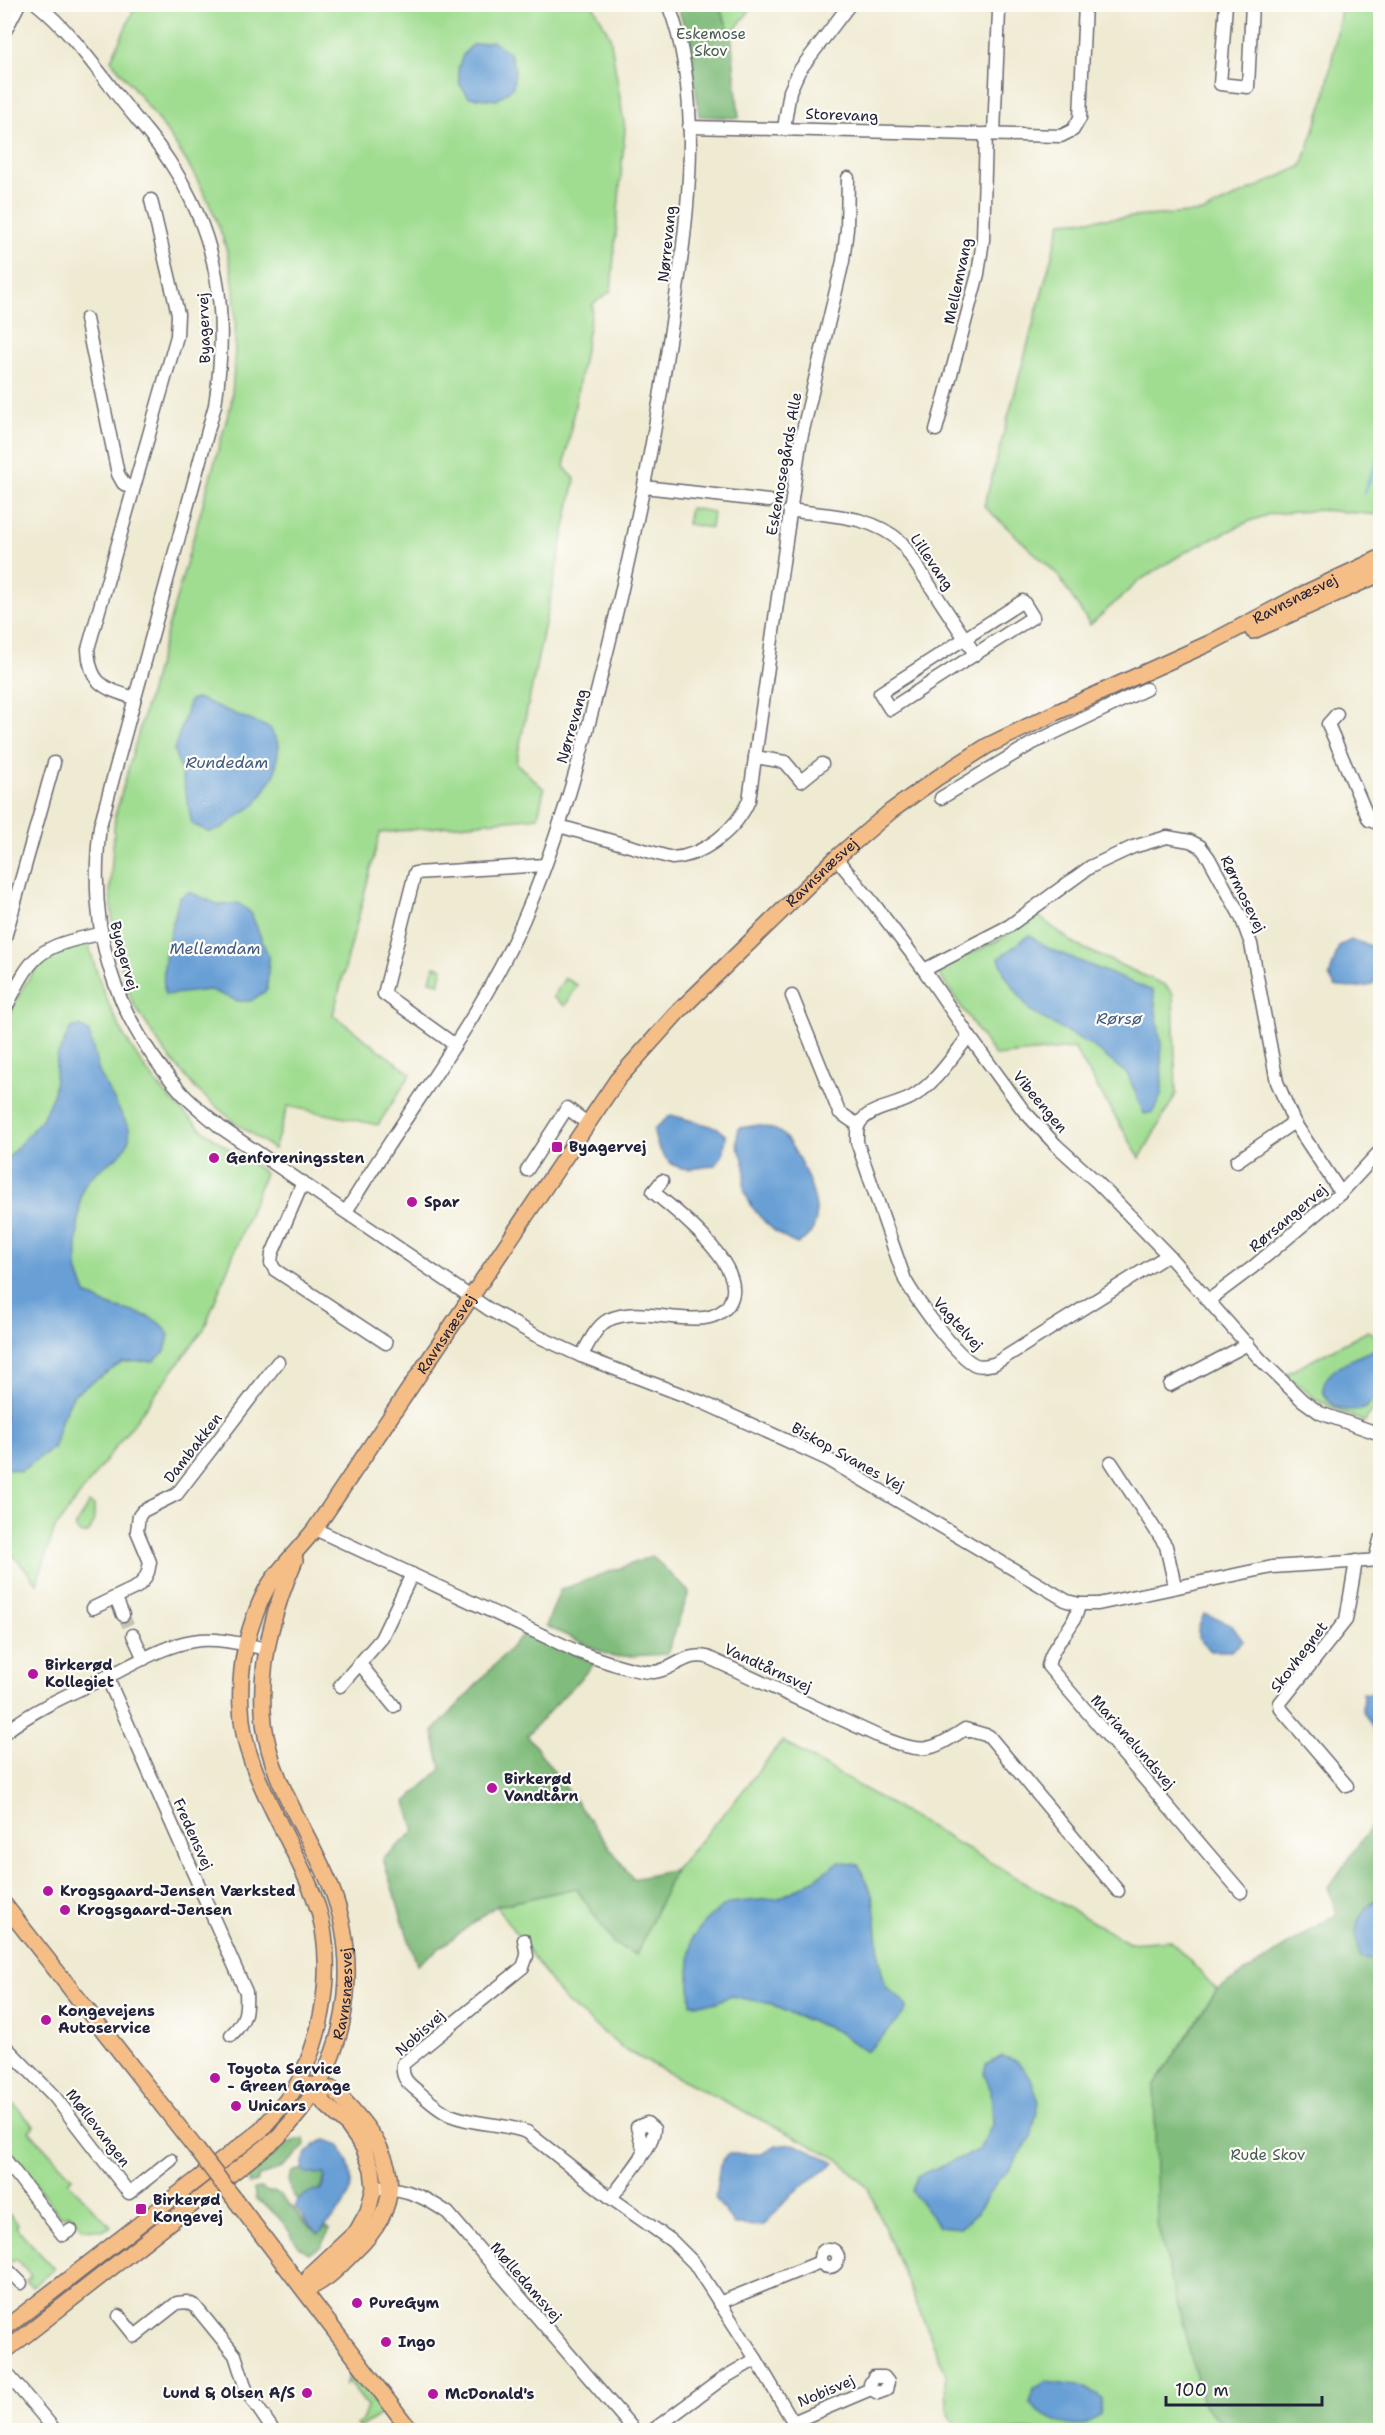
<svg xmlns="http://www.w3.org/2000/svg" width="1385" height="2435" font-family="'Shantell Sans',sans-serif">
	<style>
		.green { fill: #a0dd91; stroke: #618066; stroke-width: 1.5 }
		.forest { fill: #80bc7b; stroke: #516f5b; stroke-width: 1.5 }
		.water { fill: #679fd5; stroke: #446088; stroke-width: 1.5 }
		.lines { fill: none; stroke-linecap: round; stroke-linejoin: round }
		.stream { stroke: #679fd5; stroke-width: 3 }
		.minor-tunnel { stroke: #c6c2b4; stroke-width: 12; stroke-dasharray: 12 6; stroke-linecap: butt }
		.minor-casing { stroke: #6a6870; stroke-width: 15 }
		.major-casing { stroke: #6a6870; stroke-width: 18 }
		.minor { stroke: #fff; stroke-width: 12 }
		.major { stroke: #f6be87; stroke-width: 15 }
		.major-bridge-casing { stroke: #6a6870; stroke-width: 18; stroke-linecap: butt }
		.major-bridge { stroke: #f6be87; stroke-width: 15 }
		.poi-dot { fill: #b5179e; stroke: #fdfcf7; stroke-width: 2 }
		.labels { text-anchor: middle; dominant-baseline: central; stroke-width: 4.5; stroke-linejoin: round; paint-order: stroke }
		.park-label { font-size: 15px; fill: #485a55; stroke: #fdfcf7 }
		.street-label { font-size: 15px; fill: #22223b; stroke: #fdfcf7 }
		.poi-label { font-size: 15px; font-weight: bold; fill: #22223b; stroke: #fdfcf7; text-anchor: start }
		.water-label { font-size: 16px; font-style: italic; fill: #415a80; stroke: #fdfcf7 }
	</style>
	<rect width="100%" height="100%" fill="#fdfcf7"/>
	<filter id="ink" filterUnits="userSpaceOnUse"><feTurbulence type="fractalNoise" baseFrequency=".0167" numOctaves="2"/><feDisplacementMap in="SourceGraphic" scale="12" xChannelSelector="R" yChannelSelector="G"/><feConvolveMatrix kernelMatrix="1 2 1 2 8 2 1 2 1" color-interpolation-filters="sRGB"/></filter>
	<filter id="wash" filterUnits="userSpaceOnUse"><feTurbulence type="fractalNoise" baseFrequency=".008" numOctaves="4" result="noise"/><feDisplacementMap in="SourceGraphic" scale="24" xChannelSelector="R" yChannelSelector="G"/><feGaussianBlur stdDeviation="1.35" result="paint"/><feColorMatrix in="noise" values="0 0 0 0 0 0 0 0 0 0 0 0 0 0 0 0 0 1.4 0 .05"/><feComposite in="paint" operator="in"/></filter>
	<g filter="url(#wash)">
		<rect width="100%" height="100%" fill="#efead2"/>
		<g class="green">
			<path d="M 136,5 L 593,5 L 610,36 L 625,129 L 611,291 L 593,304 L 564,467 L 575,479 L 516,763 L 544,789 L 538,817 L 380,833 L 333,1015 L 411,1074 L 378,1125 L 288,1106 L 274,1149 L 234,1122 L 196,1089 L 164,1051 L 132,1002 L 120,962 L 113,928 L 110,891 L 115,816 L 231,404 C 235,365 237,328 234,290 C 226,202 164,125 111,60 Z"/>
			<polygon points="718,5 754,5 731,34"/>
			<polygon points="1342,5 1380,5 1380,515 1322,510 1270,514 1250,521 1187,551 1140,580 1090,625 1057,574 984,506 1061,222 1203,212 1302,166 1325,97"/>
			<polygon points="690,508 713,512 711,528 687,524"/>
			<polygon points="1037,915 1076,945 1165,985 1173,994 1176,1094 1140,1158 1074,1048 995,1056 936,970 1000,939"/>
			<path d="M 88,942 C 106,1015 142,1079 201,1128 C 221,1145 244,1158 265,1173 L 204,1329 L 55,1528 L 37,1583 L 5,1546 L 4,1025 C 19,996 30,965 60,949 C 68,945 79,944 88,942 Z"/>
			<polygon points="434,966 443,968 439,983 430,981"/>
			<polygon points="565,978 577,985 565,1006 553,997"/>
			<polygon points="1368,1331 1380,1339 1380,1400 1364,1422 1317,1400 1286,1374"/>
			<path d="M 89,1503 L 94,1506 C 94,1517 95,1525 87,1534 L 81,1534 L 76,1529 L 76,1525 Z"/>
			<polygon points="782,1741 1129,1943 1170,1940 1217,1990 1154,2086 1203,2404 1227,2430 958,2430 947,2410 946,2374 868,2188 838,2159 626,2051 564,2000 496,1906 576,1888 614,1944 636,1955 675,1870 738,1797"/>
			<polygon points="5,2095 34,2126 29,2131 72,2177 68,2182 111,2227 103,2230 82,2229 70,2213 66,2216 59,2215 5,2143"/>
			<polygon points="5,2210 18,2224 16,2227 54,2269 32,2287 26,2281 31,2276 16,2259 10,2263 5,2257"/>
			<polygon points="350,2374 382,2413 359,2428 356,2425 362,2421 367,2406 348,2381 345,2385"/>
		</g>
		<g class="forest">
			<polygon points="677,5 718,5 731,34 739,118 699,116 690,42"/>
			<polygon points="652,1556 689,1592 667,1654 613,1657 546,1626 560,1590"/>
			<polygon points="526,1631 595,1663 527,1735 633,1879 675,1870 636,1955 614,1944 576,1888 496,1906 417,1965 383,1859 415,1831 406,1802 441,1769 433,1732"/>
			<polygon points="1380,1814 1380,1898 1371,1903 1378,1960 1380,1957 1380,2430 1227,2430 1203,2404 1157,2224 1154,2086 1217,1990 1337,1914 1328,1888"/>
			<path d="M 304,2138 L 305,2146 C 289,2162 281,2171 259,2176 L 256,2182 L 249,2184 L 248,2178 C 262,2162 283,2142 304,2138 Z"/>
			<path d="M 298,2170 L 325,2174 C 323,2192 313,2195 297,2200 C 289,2190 286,2183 292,2172 Z"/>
			<path d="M 260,2188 L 268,2192 L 274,2191 C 290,2201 298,2216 311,2229 L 322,2225 L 330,2229 L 320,2247 L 309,2253 C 296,2247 293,2236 285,2225 C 277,2215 267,2205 256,2200 L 254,2190 Z"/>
		</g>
		<g class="water">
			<polygon points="492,41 510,53 515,71 513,87 497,100 469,97 460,85 458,69 463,55 472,45"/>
			<polygon points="199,699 270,728 279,745 275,774 256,804 220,829 209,832 192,824 182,775 174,750 190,700"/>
			<path d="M 189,892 L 219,905 L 238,903 L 251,913 L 269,958 L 267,990 L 251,1001 L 238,1001 L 210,990 L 165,995 C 159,964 172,929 179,898 Z"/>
			<polygon points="1029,935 1050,949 1153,991 1161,1044 1162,1093 1153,1112 1144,1114 1128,1075 1091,1045 1031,1012 1005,975 999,958"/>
			<path d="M 1351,940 L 1369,945 L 1380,954 L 1377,978 L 1372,985 C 1359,988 1348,989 1335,986 L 1329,977 L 1339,946 Z"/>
			<path d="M 77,1026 L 82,1027 L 89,1033 L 99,1072 L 129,1128 C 134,1160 95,1163 83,1188 C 79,1199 75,1261 78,1272 C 80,1280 84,1287 86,1294 C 93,1298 101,1302 108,1305 C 129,1313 157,1312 169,1335 L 165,1351 L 154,1361 L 123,1362 L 74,1394 L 61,1420 L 54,1447 L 21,1471 L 5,1468 L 5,1161 L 42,1119 L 53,1095 L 57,1057 L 70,1029 Z"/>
			<path d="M 671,1115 L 718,1128 L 726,1136 L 724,1152 L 716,1165 C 705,1167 689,1171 678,1167 C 664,1162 654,1142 654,1129 Z"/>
			<path d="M 759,1125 C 765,1127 776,1129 781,1133 C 797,1147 822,1202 815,1223 C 812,1234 806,1239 797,1244 C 776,1236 752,1213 745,1192 C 742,1184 746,1176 745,1168 C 743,1148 733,1152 739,1128 Z"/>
			<path d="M 1379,1347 L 1380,1391 C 1376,1396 1370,1405 1365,1408 C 1345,1419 1301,1395 1337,1368 C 1348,1359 1366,1354 1379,1347 Z"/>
			<polygon points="1204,1614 1231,1624 1243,1641 1231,1651 1211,1651 1198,1638 1198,1629"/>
			<polygon points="1363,1693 1380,1695 1380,1733 1375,1731 1362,1710"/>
			<path d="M 839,1862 L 859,1865 C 863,1876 871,1888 873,1899 C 877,1920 878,1970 886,1986 C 891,1995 909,1999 906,2009 C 905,2015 873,2046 866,2052 L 837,2031 L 788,2013 L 772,2004 L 731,1996 L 714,2003 L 691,2004 L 689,1973 L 692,1938 L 709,1917 L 729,1903 L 779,1898 L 805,1885 Z"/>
			<path d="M 1380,1898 L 1380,1957 L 1378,1960 L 1361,1957 C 1351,1933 1356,1911 1380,1898 Z"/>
			<polygon points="1002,2056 1017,2061 1031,2078 1039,2102 1031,2138 1008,2171 999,2178 977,2213 960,2228 939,2226 912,2191 917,2176 979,2150 993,2123 991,2091 984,2073 986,2065"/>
			<path d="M 326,2140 L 340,2145 C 342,2151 346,2157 348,2163 C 359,2197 340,2210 319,2233 C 307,2228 305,2215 295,2208 C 297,2198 310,2190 320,2190 L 324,2183 L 325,2174 L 305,2173 L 302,2169 C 303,2156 312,2143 326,2140 Z"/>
			<polygon points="793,2144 810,2150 834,2163 793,2193 763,2226 734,2225 715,2198 720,2164 728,2154 761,2154 776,2146"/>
			<path d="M 1046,2382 L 1087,2387 L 1102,2399 L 1100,2415 C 1095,2418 1088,2423 1083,2425 C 1064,2429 1041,2416 1029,2403 L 1033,2389 Z"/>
		</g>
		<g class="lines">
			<polyline class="stream" points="1364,493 1380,455"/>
		</g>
	</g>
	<g filter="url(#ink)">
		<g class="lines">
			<polyline class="minor-tunnel" points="123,1615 133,1635"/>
			<g class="minor-casing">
				<g id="minor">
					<path d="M 37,4 C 69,30 93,64 118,96 C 135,118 154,138 169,161 C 220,238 229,315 215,405 L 100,826 C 87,929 112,1015 182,1093 C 193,1105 208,1116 220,1127 L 490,1310 L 535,1335 L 581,1356 L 704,1403 L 829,1460 L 1067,1601 L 1079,1604 L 1098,1604 L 1272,1567 L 1380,1560"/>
					<polyline points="1226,4 1220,84 1248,87 1252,4"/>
					<polyline points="4,33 19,4"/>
					<polyline points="689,127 1061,136 1073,130 1080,118 1085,4"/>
					<polyline points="784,128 790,91 799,71 850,4"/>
					<polyline points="994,134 999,11"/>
					<polyline points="86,319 118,474 123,483 133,490"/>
					<polyline points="936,430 978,274 983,240 986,134"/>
					<polyline points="644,487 769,501"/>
					<path d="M 789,510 C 829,516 871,514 902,543 L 975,654"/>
					<polygon points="1023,601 1033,617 890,709 880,693"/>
					<path d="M 134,698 C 104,688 90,685 88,649 L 177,336 L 178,314 L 151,200"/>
					<polyline points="1337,714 1328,724 1369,820 1380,824"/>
					<polyline points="755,757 785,762 801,781 822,764"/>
					<polyline points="941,798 1031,744 1146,689"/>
					<path d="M 559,826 L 672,858 C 704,856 737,829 749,800 L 800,443 L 843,261 L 847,229 L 848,178"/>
					<polyline points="836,858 874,904 924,970 969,1036 1023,1110 1056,1145 1098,1183 1168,1255 1260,1359 1302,1400 1320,1413 1380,1434"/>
					<polyline points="4,941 54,763"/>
					<polyline points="924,970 1009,926 1090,867 1133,847 1167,837 1190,841 1200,846 1209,858 1241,917 1251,944 1277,1082 1294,1122 1341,1193"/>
					<polyline points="792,996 839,1112 858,1125"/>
					<path d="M 4,1012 C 32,954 36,947 100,934"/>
					<path d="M 969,1036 C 952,1057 936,1083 912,1097 C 897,1106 874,1107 862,1120 C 856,1126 857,1134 857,1142 L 905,1280 C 916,1299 957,1358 976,1365 C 982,1367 988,1365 994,1364 L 1168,1255"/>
					<polyline points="455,1045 384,994 415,873 545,865"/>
					<polyline points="1237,1161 1294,1122"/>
					<polyline points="527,1170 567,1108 587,1123"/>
					<polyline points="303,1182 272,1254 271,1263 275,1270 386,1343"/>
					<path d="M 346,1212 C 404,1114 477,1026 523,921 C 556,846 578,767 598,688 C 625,582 648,475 665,367 C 682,258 710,110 668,4"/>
					<polyline points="1209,1300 1253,1267 1341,1193 1380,1151"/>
					<path d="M 581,1356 C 589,1344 595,1327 608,1320 C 637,1306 673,1322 704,1318 C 714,1317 726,1311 730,1302 C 749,1268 677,1211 653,1192 L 662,1181"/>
					<polyline points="1170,1385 1248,1344"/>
					<polyline points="1111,1462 1166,1546 1175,1586"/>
					<path d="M 315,1529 L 576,1651 C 595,1658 635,1673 654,1672 C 674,1670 685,1652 707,1657 L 880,1737 C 922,1753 927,1754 965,1729 L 989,1736 L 1118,1891"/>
					<polyline points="1375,1560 1380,1540"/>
					<polyline points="116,1598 123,1615"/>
					<path d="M 1079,1604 C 1075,1630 1053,1640 1048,1666 L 1241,1892"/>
					<polyline points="93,1608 137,1587 144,1580 148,1572 150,1562 137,1531 139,1516 143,1511 177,1494 278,1362"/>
					<polyline points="133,1635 144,1659"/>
					<polyline points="360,1664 394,1706"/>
					<path d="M 107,1677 L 246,1992 C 247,2011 246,2021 231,2035"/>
					<polyline points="340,1686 381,1639 412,1574"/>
					<path d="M 4,1733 C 38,1706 79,1690 117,1672 C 141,1660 167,1645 193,1641 C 216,1637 243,1644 266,1649"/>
					<polyline points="1347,1786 1281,1709 1280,1703 1346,1620 1356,1561"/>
					<path d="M 524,1940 L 527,1956 L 523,1967 L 403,2064 C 401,2079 409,2084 420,2093 C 429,2101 439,2110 450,2115 C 474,2125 502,2123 527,2132 L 611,2198 L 672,2241 L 694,2263 L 756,2359 L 798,2430"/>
					<polyline points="4,2045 54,2096 129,2193 171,2160"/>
					<polyline points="4,2158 63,2235 71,2230"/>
					<path d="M 381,2188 C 407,2188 428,2199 448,2213 L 634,2430"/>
					<path d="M 611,2198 C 622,2183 654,2146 654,2129 L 647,2123 L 637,2127 L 644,2151"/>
					<circle cx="829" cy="2258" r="9"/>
					<polyline points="4,2266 21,2283"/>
					<polyline points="719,2303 820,2262"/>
					<polyline points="119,2316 135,2336 177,2303 187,2302 195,2306 235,2355 247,2392 273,2430"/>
					<polyline points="4,2370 55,2430"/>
					<polyline points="793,2422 871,2389 878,2393 886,2390 888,2382 884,2377 874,2377 870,2384 871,2389"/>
					<polyline points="653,2430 722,2379 756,2359"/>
				</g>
			</g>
			<g class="major-casing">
				<g id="major">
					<polyline points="1253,631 1380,574"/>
					<polyline points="4,1904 197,2150"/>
					<polyline points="233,2197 410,2430"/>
					<path d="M 304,2290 C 326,2282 337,2269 354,2252 C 419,2191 385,2142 333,2089 L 316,2088"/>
					<polyline points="304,2290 311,2274 357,2231 368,2211 374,2188 372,2169 363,2147 346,2123 324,2103 311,2085"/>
					<path id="s1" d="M 4,2329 L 261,2130 C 275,2113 293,2096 302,2075 C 327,2020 336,1951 313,1894 C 295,1849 268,1807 252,1762 C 238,1726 238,1682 246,1645 C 250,1627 261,1596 271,1582 C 284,1563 301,1547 315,1529 L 617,1080 L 678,1012 L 836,858 L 891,811 L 937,778 L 987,746 L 1055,713 L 1212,642 L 1299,596 L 1380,558"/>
					<path id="s2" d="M 4,2352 L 277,2138 C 294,2120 312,2099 323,2076 C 352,2018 355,1947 331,1887 C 309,1832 271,1784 264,1723 C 258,1667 272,1612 295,1560"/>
				</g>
			</g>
			<use href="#minor" class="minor"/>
			<use href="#major" class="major"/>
			<g class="major-bridge-casing">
				<polyline id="major-bridge" points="197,2150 233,2197"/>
			</g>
			<use href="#major-bridge" class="major-bridge"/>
		</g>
	</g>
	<g class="poi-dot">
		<rect x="551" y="1141" width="12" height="12" rx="3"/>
		<circle cx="214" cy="1158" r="6"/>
		<circle cx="412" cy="1202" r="6"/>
		<circle cx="33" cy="1674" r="6"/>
		<circle cx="492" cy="1788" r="6"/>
		<circle cx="48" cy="1891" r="6"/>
		<circle cx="65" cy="1910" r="6"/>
		<circle cx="46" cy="2020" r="6"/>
		<circle cx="215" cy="2078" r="6"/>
		<circle cx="236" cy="2106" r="6"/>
		<rect x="135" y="2203" width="12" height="12" rx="3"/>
		<circle cx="357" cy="2303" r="6"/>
		<circle cx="386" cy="2342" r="6"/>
		<circle cx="307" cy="2393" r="6"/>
		<circle cx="433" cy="2394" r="6"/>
	</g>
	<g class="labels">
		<g class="park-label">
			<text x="711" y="34">Eskemose<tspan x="711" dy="17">Skov</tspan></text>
			<text x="1268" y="2155">Rude Skov</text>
		</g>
		<g class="street-label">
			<text transform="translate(842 115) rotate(2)">Storevang</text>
			<text transform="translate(667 244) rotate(-84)">Nørrevang</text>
			<text transform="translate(958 281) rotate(-78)">Mellemvang</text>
			<text transform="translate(204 328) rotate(-92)">Byagervej</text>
			<text transform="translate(784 464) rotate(-80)">Eskemosegårds Alle</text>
			<text transform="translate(932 562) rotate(56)">Lillevang</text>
			<text stroke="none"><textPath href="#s1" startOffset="2364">Ravnsnæsvej</textPath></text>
			<text transform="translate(572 726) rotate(-74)">Nørrevang</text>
			<text stroke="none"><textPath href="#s1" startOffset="1814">Ravnsnæsvej</textPath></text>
			<text transform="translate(1243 894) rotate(64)">Rørmosevej</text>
			<text transform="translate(124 956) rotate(75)">Byagervej</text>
			<text transform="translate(1040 1102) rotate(50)">Vibeengen</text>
			<text transform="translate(1288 1218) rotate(-40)">Rørsangervej</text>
			<text transform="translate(958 1324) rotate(48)">Vagtelvej</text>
			<text stroke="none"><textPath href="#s1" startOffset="1216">Ravnsnæsvej</textPath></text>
			<text transform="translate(193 1448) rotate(-52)">Dambakken</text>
			<text transform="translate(848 1457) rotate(29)">Biskop Svanes Vej</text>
			<text transform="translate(1299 1657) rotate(-53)">Skovhegnet</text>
			<text transform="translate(768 1668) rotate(25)">Vandtårnsvej</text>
			<text transform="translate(1133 1742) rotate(49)">Marianelundsvej</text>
			<text transform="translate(193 1834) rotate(66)">Fredensvej</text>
			<text stroke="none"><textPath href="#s2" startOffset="510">Ravnsnæsvej</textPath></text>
			<text transform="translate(420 2033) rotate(-42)">Nobisvej</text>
			<text transform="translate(98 2128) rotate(52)">Møllevangen</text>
			<text transform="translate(526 2282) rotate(49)">Mølledamsvej</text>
			<text transform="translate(826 2391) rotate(-23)">Nobisvej</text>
		</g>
		<g class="poi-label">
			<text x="569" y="1147">Byagervej</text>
			<text x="226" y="1158">Genforeningssten</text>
			<text x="424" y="1202">Spar</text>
			<text x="45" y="1665">Birkerød<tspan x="45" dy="17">Kollegiet</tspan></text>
			<text x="504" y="1779">Birkerød<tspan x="504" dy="17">Vandtårn</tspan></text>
			<text x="60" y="1891">Krogsgaard-Jensen Værksted</text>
			<text x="77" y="1910">Krogsgaard-Jensen</text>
			<text x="58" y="2011">Kongevejens<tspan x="58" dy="17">Autoservice</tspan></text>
			<text x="227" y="2069">Toyota Service<tspan x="227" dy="17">- Green Garage</tspan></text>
			<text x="248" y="2106">Unicars</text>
			<text x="153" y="2200">Birkerød<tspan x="153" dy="17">Kongevej</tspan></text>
			<text x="369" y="2303">PureGym</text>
			<text x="398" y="2342">Ingo</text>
			<text x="295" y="2393" text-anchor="end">Lund &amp; Olsen A/S</text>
			<text x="445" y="2394">McDonald's</text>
		</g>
		<g class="water-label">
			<text x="227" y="762">Rundedam</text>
			<text x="215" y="948">Mellemdam</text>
			<text x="1119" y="1018">Rørsø</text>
		</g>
	</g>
	<rect width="1385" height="2435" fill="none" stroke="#fdfcf7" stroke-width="24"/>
	<path d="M1166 2396v9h156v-9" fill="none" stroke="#22223b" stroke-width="3"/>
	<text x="1175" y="2396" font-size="18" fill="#22223b" stroke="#fdfcf7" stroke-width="4.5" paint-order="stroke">100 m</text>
</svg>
